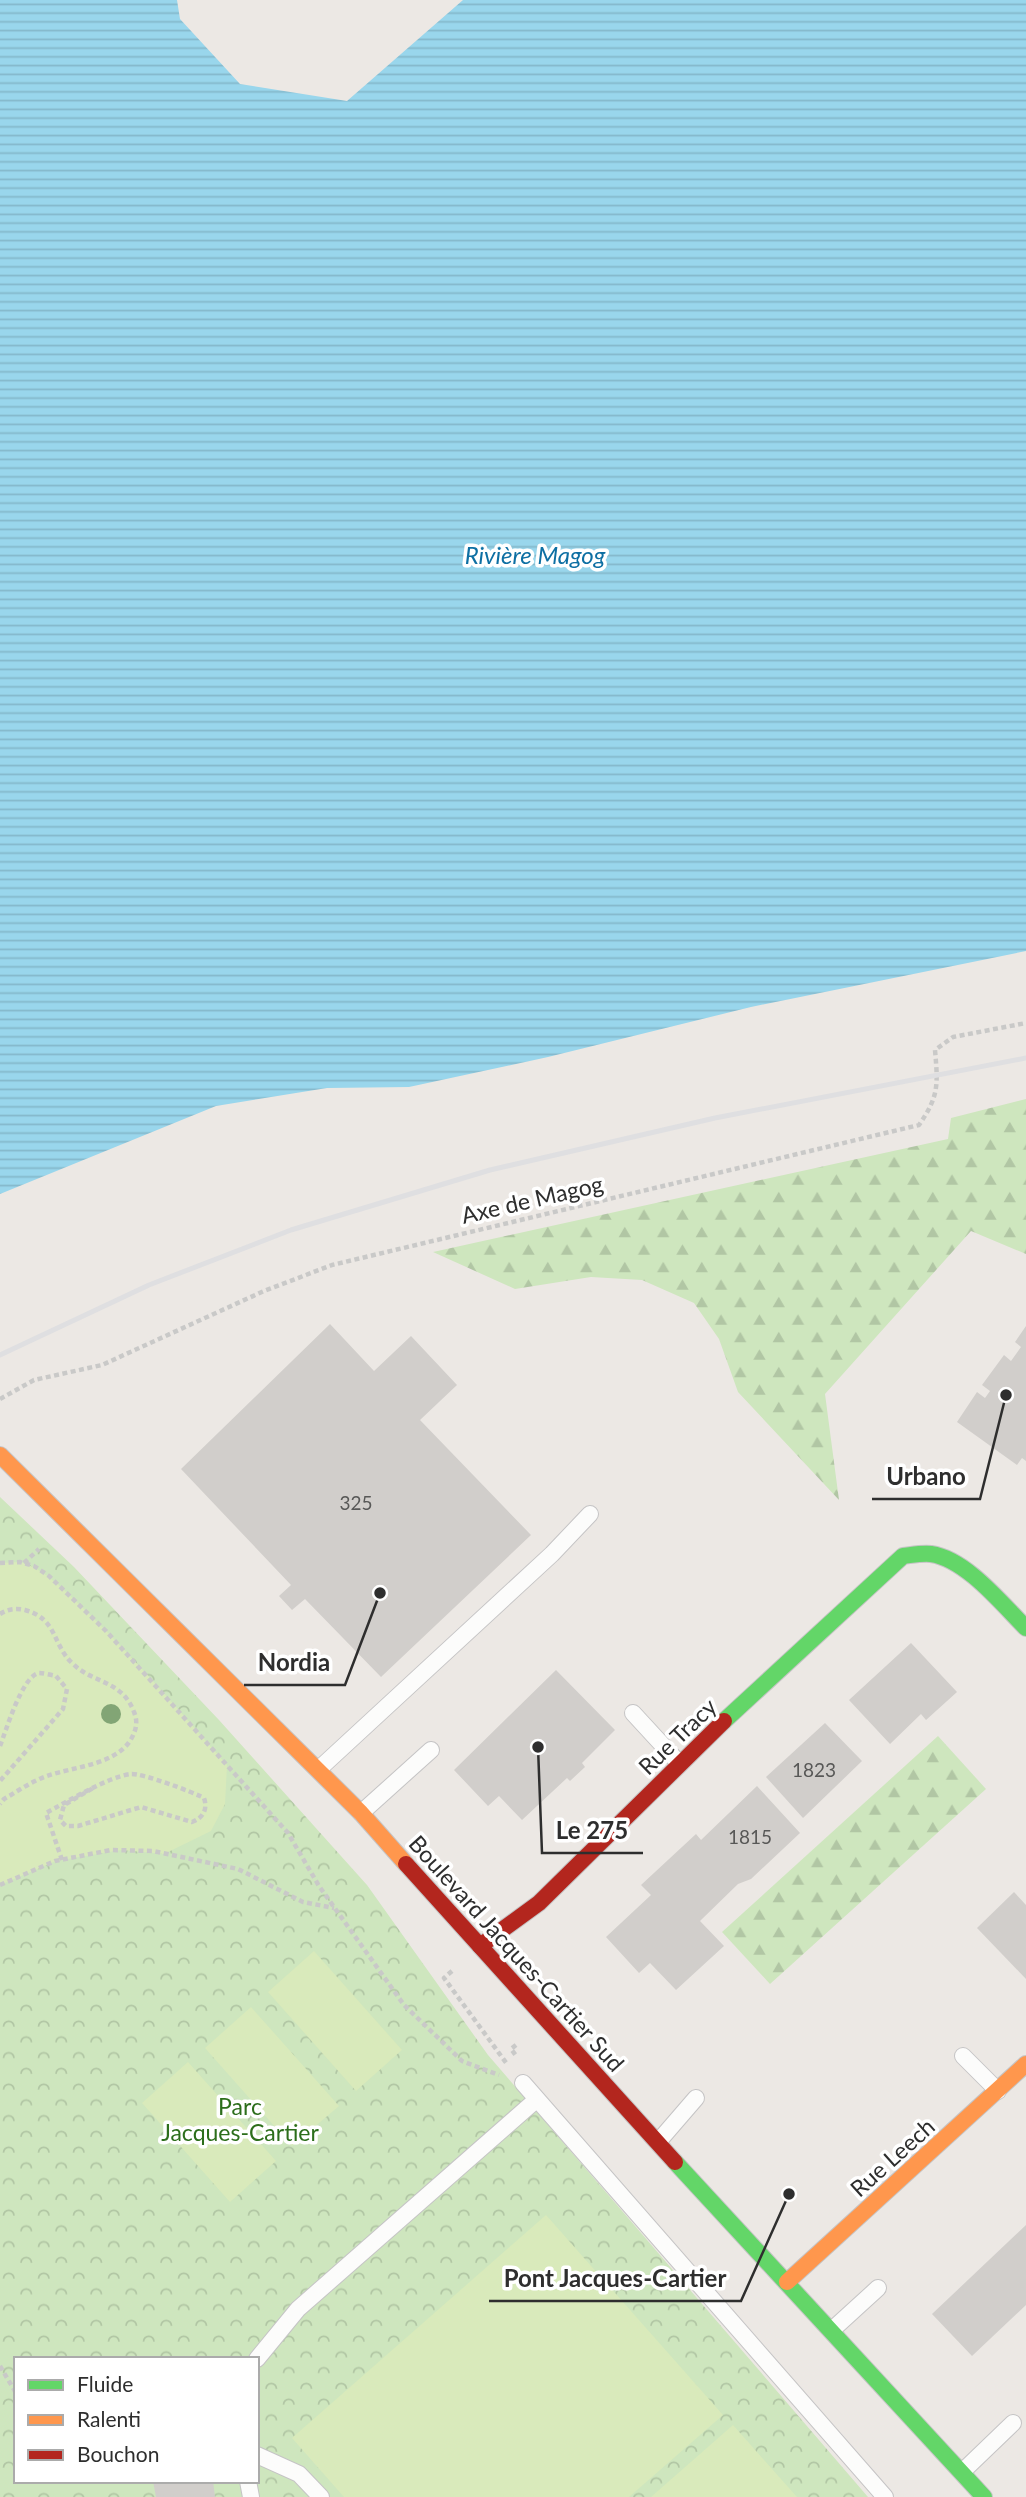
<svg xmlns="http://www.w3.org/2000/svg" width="1026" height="2497" font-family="Lato,sans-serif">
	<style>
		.forest { fill: url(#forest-firs) }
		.park { fill: url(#park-crowns); fill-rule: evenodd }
		.pitch { fill: #d9eabb }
		.water { fill: url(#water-rules) }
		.building { fill: #d1cecb }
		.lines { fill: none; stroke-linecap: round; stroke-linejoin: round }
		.lane-casing { stroke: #c5c4c5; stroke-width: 18 }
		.fast-casing { stroke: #c5c4c5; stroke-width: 18 }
		.slow-casing { stroke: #c5c4c5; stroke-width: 18 }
		.jam-casing { stroke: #c5c4c5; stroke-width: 18 }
		.path { stroke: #c9c9c8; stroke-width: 4.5; stroke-dasharray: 5 3.5; stroke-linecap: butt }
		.lane { stroke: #fcfcfb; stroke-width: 16 }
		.fast { stroke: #63d668; stroke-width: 16 }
		.slow { stroke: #ff974d; stroke-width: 16 }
		.jam { stroke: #b3261e; stroke-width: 16 }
		.rail { stroke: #dfdfe1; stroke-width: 5 }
		.tree { fill: #82a575 }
		.labels { text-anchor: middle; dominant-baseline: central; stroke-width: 7; stroke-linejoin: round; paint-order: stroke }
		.number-label { font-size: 19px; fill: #585857 }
		.street-label { font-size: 23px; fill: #2e2e2e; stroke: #fff }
		.park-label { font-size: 23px; fill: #2c6e1b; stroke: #fff }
		.water-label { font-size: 24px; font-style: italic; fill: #0d6fa3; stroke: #fff }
		.leader { fill: none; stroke: #2e2e2e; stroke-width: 2.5 }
		.callout-dot { fill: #2e2e2e; stroke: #fff; stroke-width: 2.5 }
		.callout-label { font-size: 24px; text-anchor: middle; font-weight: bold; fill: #2e2e2e; stroke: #fff; stroke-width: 7; stroke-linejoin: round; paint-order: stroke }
	</style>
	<defs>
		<pattern id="forest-firs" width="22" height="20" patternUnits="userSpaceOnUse" patternTransform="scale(1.75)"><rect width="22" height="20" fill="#cee6be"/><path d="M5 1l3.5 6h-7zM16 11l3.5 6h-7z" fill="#b1c6a4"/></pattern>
		<pattern id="park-crowns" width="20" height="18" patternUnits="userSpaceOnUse" patternTransform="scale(1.75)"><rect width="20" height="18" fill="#cee6be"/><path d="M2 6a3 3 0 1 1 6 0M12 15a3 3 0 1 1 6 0" fill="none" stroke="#b1c6a4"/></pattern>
		<pattern id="water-rules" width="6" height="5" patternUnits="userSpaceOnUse" patternTransform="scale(1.75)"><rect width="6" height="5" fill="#99d6ec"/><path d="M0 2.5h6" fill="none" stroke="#84b8cb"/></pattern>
	</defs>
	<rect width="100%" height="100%" fill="#ece8e4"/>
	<g class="forest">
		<polygon points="1026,1099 1026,1254 971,1231 825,1394 839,1500 738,1392 719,1339 694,1303 642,1280 591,1277 515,1289 433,1252 948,1139 951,1118"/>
		<polygon points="938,1736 986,1789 770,1984 722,1932"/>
	</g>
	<path class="park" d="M 0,1497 L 74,1567 L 219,1720 L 367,1885 L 488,2055 L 868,2497 L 0,2497 ZM 16,2359 L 257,2359 L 257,2481 L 16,2481 Z"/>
	<g class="pitch">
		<path d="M 20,1562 C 45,1569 65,1591 84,1609 C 135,1658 181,1713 227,1765 L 225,1804 L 211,1831 L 164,1854 L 121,1850 L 56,1861 L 0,1885 L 0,1563 Z"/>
		<polygon points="314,1951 402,2050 356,2091 268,1992"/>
		<polygon points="251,2007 339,2106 292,2146 205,2048"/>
		<polygon points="188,2062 276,2161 230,2202 142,2103"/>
		<polygon points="546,2215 723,2415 629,2497 344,2497 292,2438"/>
		<polygon points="733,2425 797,2497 651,2497"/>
	</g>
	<polygon class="water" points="0,0 177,0 180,19 240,84 347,101 463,0 1026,0 1026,951 751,1007 548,1057 409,1087 327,1088 216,1106 0,1194"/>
	<g class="building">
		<polygon points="330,1324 374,1371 411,1336 457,1385 420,1420 531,1535 381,1677 305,1599 292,1610 279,1596 291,1585 181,1469"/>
		<polygon points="1026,1326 1026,1461 1022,1458 1017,1465 957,1422 977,1392 985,1398 990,1391 982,1385 1004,1355 1011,1361 1021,1347 1015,1342"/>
		<polygon points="911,1643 957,1692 926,1720 921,1714 890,1744 849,1700"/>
		<polygon points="556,1670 615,1730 582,1763 585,1767 570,1781 567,1778 522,1820 499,1796 488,1806 454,1770"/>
		<polygon points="825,1723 862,1761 803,1818 766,1777"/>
		<polygon points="757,1786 800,1833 751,1879 738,1884 700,1921 724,1946 676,1990 650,1963 639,1973 606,1937 651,1895 641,1885 696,1834 701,1840"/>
		<polygon points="1014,1892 1026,1905 1026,1979 977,1928"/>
		<polygon points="1026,2225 1026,2305 972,2356 932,2314"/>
		<polygon points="153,2481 213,2481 215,2497 156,2497"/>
	</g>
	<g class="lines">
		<g class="lane-casing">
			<g id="lane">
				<polyline points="633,1713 679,1763"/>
				<polyline points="319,1769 552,1554 590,1514"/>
				<polyline points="361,1813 431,1750"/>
				<polyline points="963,2056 998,2091"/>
				<polyline points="523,2083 885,2497"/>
				<polyline points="658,2142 696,2098"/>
				<polyline points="832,2330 878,2288"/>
				<polyline points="257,2359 298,2309 536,2100"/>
				<polyline points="257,2455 299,2474 321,2497"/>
				<polyline points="962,2472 1013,2423"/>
				<polyline points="248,2481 251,2497"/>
			</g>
		</g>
		<g class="fast-casing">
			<g id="fast">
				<path d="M 724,1721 L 903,1556 C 912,1555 922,1553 931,1554 C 966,1559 1002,1604 1026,1628"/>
				<polyline points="675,2162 984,2497"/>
			</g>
		</g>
		<g class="slow-casing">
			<g id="slow">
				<polyline points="0,1455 361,1813 406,1864"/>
				<polyline points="787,2282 1026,2064"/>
			</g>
		</g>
		<g class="jam-casing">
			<g id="jam">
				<polyline points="406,1864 675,2162"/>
				<polyline points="480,1946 539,1903 724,1721"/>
			</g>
		</g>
		<g class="path">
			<path d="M 0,1399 L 34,1380 L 102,1365 L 264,1291 L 332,1265 L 919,1125 C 939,1096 938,1085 935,1050 L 953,1037 L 1026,1023"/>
			<polyline points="0,1563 20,1562 34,1566 49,1576 106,1631 288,1833 319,1886 404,2005 462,2061 499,2075"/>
			<polyline points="24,1563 39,1549"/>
			<path d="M 0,1614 C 8,1609 16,1608 25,1610 C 58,1619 52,1645 73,1664 C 94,1684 122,1680 134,1712 C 137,1719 137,1726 134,1733 C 122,1765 75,1766 47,1776 C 32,1781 18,1791 4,1799 L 0,1804"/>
			<path d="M 0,1746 C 6,1731 22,1676 39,1673 C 44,1673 51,1675 56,1676 L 67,1689 L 63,1709 L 0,1781"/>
			<path d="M 62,1860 L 46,1813 C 66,1802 110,1776 131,1774 C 142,1773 193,1792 204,1798 C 208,1809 203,1818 192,1822 L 141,1807 L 78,1826 L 66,1826 L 60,1820 L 64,1805 L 95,1787"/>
			<polyline points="0,1885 55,1861 111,1850 153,1851 238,1869 303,1902 334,1908"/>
			<polyline points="452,1971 444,1978 507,2064"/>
			<polyline points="516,2045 511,2049 517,2057"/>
			<polyline points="0,2366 16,2393"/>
		</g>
		<use href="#lane" class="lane"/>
		<use href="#fast" class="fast"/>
		<use href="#slow" class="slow"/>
		<use href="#jam" class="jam"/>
		<polyline class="rail" points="0,1355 149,1285 291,1230 490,1170 715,1118 1026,1058"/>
	</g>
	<circle class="tree" cx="111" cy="1714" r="10"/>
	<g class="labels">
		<g class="number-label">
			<text x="356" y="1502">325</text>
			<text x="814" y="1769">1823</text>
			<text x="750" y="1836">1815</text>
		</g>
		<g class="street-label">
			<text transform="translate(532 1199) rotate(-13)">Axe de Magog</text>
			<text transform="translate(677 1736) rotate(-44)">Rue Tracy</text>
			<text transform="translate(517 1953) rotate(48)">Boulevard Jacques-Cartier Sud</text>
			<text transform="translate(892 2157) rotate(-42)">Rue Leech</text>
		</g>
		<g class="park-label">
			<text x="240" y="2106">Parc<tspan x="240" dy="26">Jacques-Cartier</tspan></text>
		</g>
		<g class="water-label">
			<text x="535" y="554">Rivière Magog</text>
		</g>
	</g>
	<path class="leader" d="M1006 1395L980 1499H872M380 1593L345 1685H244M538 1747L542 1853H643M789 2194L741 2301H489"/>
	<g class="callout-dot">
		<circle cx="1006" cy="1395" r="7"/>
		<circle cx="380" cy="1593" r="7"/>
		<circle cx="538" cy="1747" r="7"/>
		<circle cx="789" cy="2194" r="7"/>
	</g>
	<g class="callout-label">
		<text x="926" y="1485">Urbano</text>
		<text x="294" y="1671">Nordia</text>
		<text x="592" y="1839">Le 275</text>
		<text x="615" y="2287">Pont Jacques-Cartier</text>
	</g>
	<rect x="14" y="2357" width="245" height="126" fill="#ffffff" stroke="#ababab" stroke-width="2"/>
	<rect x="28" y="2380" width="35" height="10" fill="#63d668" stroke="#ababab" stroke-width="2"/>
	<text x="77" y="2392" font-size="21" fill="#2e2e2e">Fluide</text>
	<rect x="28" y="2415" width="35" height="10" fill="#ff974d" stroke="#ababab" stroke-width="2"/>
	<text x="77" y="2427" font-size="21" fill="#2e2e2e">Ralenti</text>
	<rect x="28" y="2450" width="35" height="10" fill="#b3261e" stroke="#ababab" stroke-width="2"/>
	<text x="77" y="2462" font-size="21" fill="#2e2e2e">Bouchon</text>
</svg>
